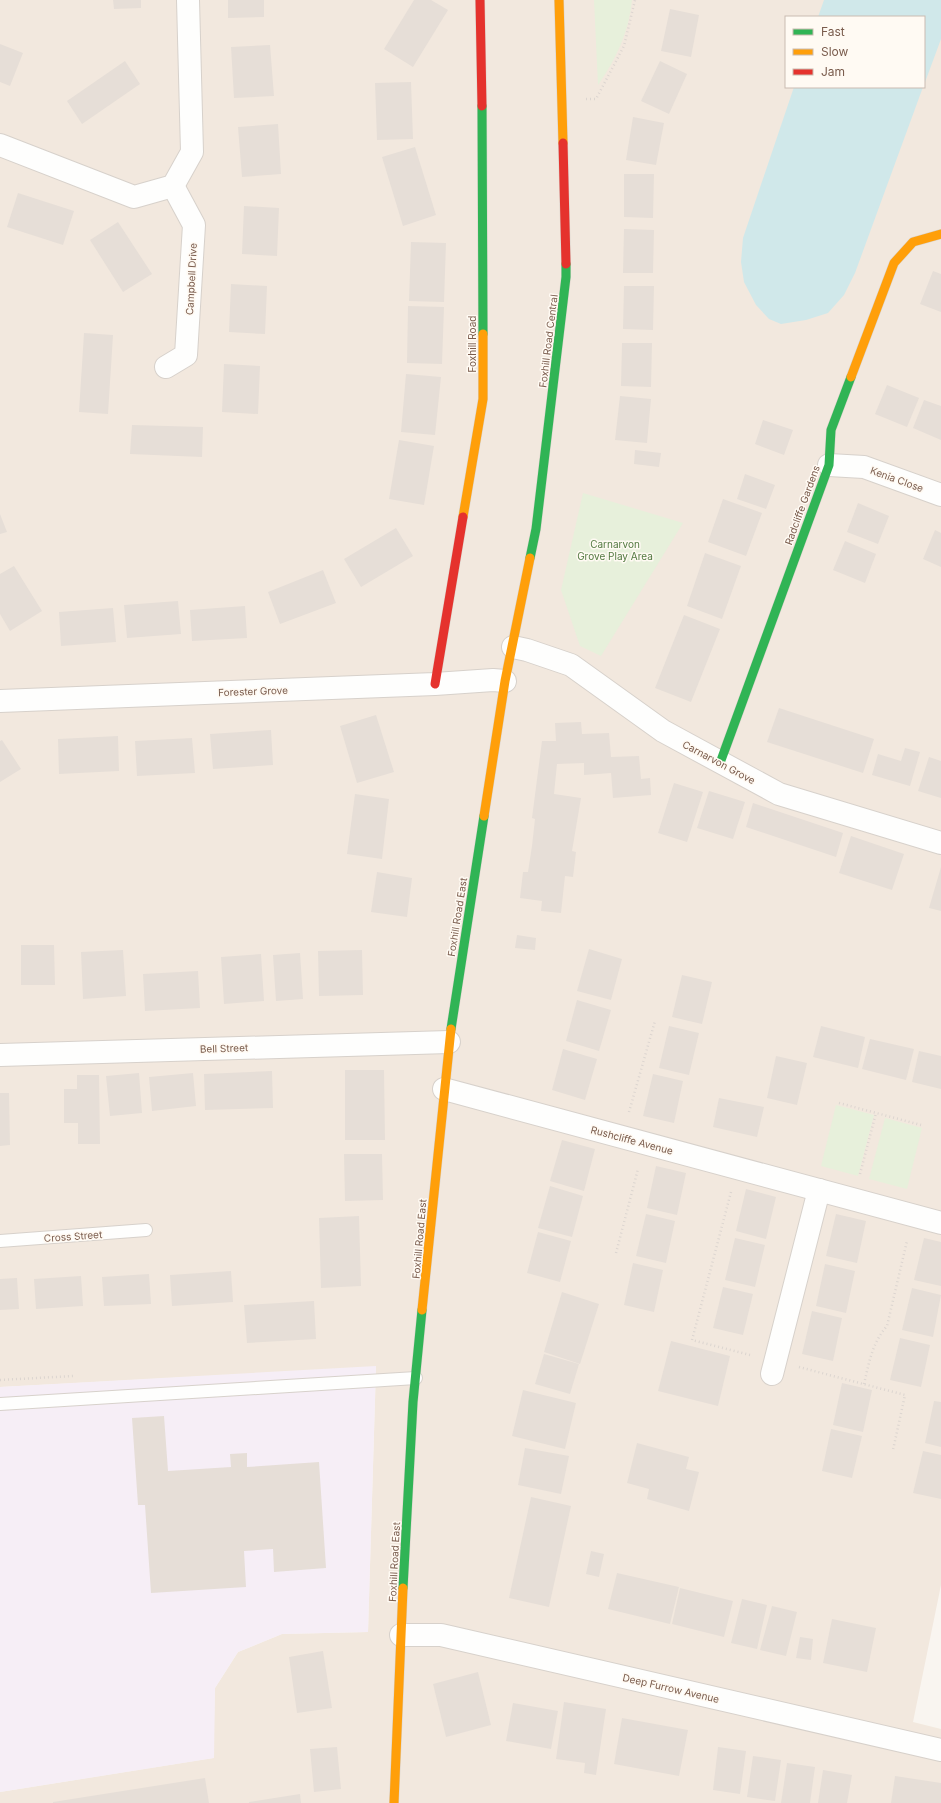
<svg xmlns="http://www.w3.org/2000/svg" width="941" height="1803" font-family="Inter,sans-serif">
	<style>
		.residential { fill: #f2e8de; fill-rule: evenodd }
		.education { fill: #f6eef6 }
		.green { fill: #e7f0db }
		.water { fill: #d0e8ea }
		.building { fill: #e6ded7 }
		.lines { fill: none; stroke-linecap: round; stroke-linejoin: round }
		.lane-casing { stroke: #d7d1cb; stroke-width: 14 }
		.street-casing { stroke: #d7d1cb; stroke-width: 24 }
		.fast-casing { stroke: #d9d2cb; stroke-width: 10 }
		.slow-casing { stroke: #d9d2cb; stroke-width: 10 }
		.jam-casing { stroke: #d9d2cb; stroke-width: 10 }
		.path { stroke: #dcd5d0; stroke-width: 2.5; stroke-dasharray: 1 3; stroke-linecap: butt }
		.lane { stroke: #fefefd; stroke-width: 12 }
		.street { stroke: #fefefd; stroke-width: 22 }
		.fast { stroke: #30b455; stroke-width: 9 }
		.slow { stroke: #ff9f0a; stroke-width: 9 }
		.jam { stroke: #e5322d; stroke-width: 9 }
		.labels { text-anchor: middle; dominant-baseline: central; stroke-width: 3; stroke-linejoin: round; paint-order: stroke }
		.street-label { font-size: 10px; fill: #7a5c4d; stroke: #fffaf3 }
		.park-label { font-size: 10px; fill: #537a41; stroke: #fffaf3 }
	</style>
	<rect width="100%" height="100%" fill="#f9f5f0"/>
	<path class="residential" d="M 0,0 L 941,0 L 941,1585 L 913,1722 L 941,1729 L 941,1803 L 0,1803 L 0,1792 L 213,1758 L 215,1688 L 238,1652 L 282,1634 L 368,1632 L 376,1367 L 0,1387 ZM 786,17 L 924,17 L 924,87 L 786,87 Z"/>
	<polygon class="education" points="376,1366 368,1632 282,1634 238,1652 215,1688 214,1758 0,1792 0,1387"/>
	<g class="green">
		<path d="M 594,0 L 632,0 C 629,32 616,59 598,85 Z"/>
		<polygon points="583,493 683,523 601,656 580,646 561,590"/>
		<polygon points="836,1105 874,1115 858,1176 821,1166"/>
		<polygon points="885,1118 922,1128 907,1189 869,1179"/>
	</g>
	<g class="water">
		<polygon points="824,0 941,0 941,39 924,85 924,17 818,17"/>
		<polygon points="794,87 923,87 855,273 844,295 828,313 806,320 781,324 769,319 756,305 744,282 741,262 743,238"/>
	</g>
	<g class="building">
		<polygon points="113,0 141,0 141,8 114,9"/>
		<polygon points="228,0 264,0 264,17 228,18"/>
		<polygon points="414,0 431,0 448,10 413,67 384,49"/>
		<polygon points="670,9 699,15 691,57 661,51"/>
		<polygon points="0,44 23,53 10,86 0,82"/>
		<polygon points="270,45 274,96 234,98 231,47"/>
		<polygon points="125,61 140,84 82,124 67,101"/>
		<polygon points="660,61 687,74 669,114 641,101"/>
		<polygon points="411,82 413,139 377,140 375,83"/>
		<polygon points="633,117 664,123 656,165 626,160"/>
		<polygon points="278,124 281,174 242,177 238,127"/>
		<polygon points="415,147 436,215 403,226 382,157"/>
		<polygon points="624,174 654,174 653,218 624,217"/>
		<polygon points="18,193 74,211 63,245 7,227"/>
		<polygon points="244,206 279,208 277,256 242,254"/>
		<polygon points="118,222 152,274 123,292 90,240"/>
		<polygon points="624,229 654,230 653,273 623,273"/>
		<polygon points="411,242 446,243 444,302 409,301"/>
		<polygon points="933,271 941,274 941,312 920,304"/>
		<polygon points="231,284 267,286 265,334 229,332"/>
		<polygon points="624,286 654,286 653,330 623,329"/>
		<polygon points="408,306 444,307 442,364 407,363"/>
		<polygon points="84,333 113,335 108,414 79,412"/>
		<polygon points="622,343 652,343 651,387 621,386"/>
		<polygon points="224,364 260,366 258,414 222,412"/>
		<polygon points="406,374 441,377 435,435 401,432"/>
		<polygon points="887,385 919,398 907,427 875,414"/>
		<polygon points="620,396 651,399 647,443 615,440"/>
		<polygon points="924,400 941,406 941,440 913,428"/>
		<polygon points="763,420 793,430 784,455 755,444"/>
		<polygon points="132,425 203,427 202,457 130,454"/>
		<polygon points="399,440 434,446 424,505 389,499"/>
		<polygon points="635,450 661,453 659,467 634,464"/>
		<polygon points="745,474 775,485 766,509 737,499"/>
		<polygon points="723,499 762,513 746,556 708,542"/>
		<polygon points="858,503 889,516 878,544 847,532"/>
		<polygon points="0,514 7,532 0,534"/>
		<polygon points="396,528 413,556 361,587 344,559"/>
		<polygon points="935,530 941,533 941,567 923,559"/>
		<polygon points="845,541 876,554 865,583 833,570"/>
		<polygon points="705,553 741,566 722,619 687,606"/>
		<polygon points="14,566 42,611 10,631 0,614 0,574"/>
		<polygon points="323,570 336,603 280,624 268,592"/>
		<polygon points="178,601 181,634 127,638 124,605"/>
		<polygon points="245,606 247,638 192,641 190,610"/>
		<polygon points="113,608 116,642 61,646 59,612"/>
		<polygon points="684,615 720,629 691,702 655,688"/>
		<polygon points="779,708 874,739 863,773 767,742"/>
		<polygon points="376,715 394,772 357,783 340,726"/>
		<polygon points="581,722 582,734 609,733 611,757 639,756 641,779 650,778 651,795 613,798 611,773 584,775 584,763 557,764 554,794 581,798 572,851 576,852 573,877 565,876 561,913 541,911 542,901 520,898 523,872 528,872 532,846 535,819 532,818 542,741 556,741 555,723"/>
		<polygon points="271,730 273,765 213,769 210,734"/>
		<polygon points="118,736 119,771 59,774 58,739"/>
		<polygon points="192,738 195,773 137,776 135,741"/>
		<polygon points="2,740 21,769 0,782 0,741"/>
		<polygon points="905,748 920,752 910,786 872,775 878,754 901,761"/>
		<polygon points="929,757 941,761 941,798 918,791"/>
		<polygon points="674,783 703,792 687,842 658,833"/>
		<polygon points="709,791 745,802 733,839 697,828"/>
		<polygon points="355,794 389,799 382,859 347,854"/>
		<polygon points="753,803 843,833 836,857 746,827"/>
		<polygon points="851,836 904,854 892,890 839,873"/>
		<polygon points="941,867 941,911 929,908"/>
		<polygon points="377,872 412,878 407,917 371,912"/>
		<polygon points="517,935 536,938 535,950 515,948"/>
		<polygon points="21,945 54,945 55,985 21,985"/>
		<polygon points="589,949 622,959 611,1000 577,991"/>
		<polygon points="123,950 126,996 83,999 81,952"/>
		<polygon points="362,950 363,995 319,996 318,951"/>
		<polygon points="300,953 303,999 276,1001 273,955"/>
		<polygon points="261,954 264,1001 224,1004 221,957"/>
		<polygon points="198,971 200,1008 145,1011 143,974"/>
		<polygon points="682,975 712,982 702,1024 672,1017"/>
		<polygon points="577,1000 611,1010 599,1051 566,1041"/>
		<polygon points="669,1026 699,1033 689,1075 659,1068"/>
		<polygon points="821,1026 865,1037 858,1068 813,1057"/>
		<polygon points="870,1039 914,1049 906,1080 862,1069"/>
		<polygon points="563,1049 597,1059 585,1100 552,1090"/>
		<polygon points="919,1051 941,1056 941,1089 912,1082"/>
		<polygon points="776,1056 807,1063 797,1105 767,1098"/>
		<polygon points="345,1070 384,1070 385,1140 345,1140"/>
		<polygon points="272,1071 273,1108 205,1110 204,1074"/>
		<polygon points="139,1073 142,1113 110,1116 106,1076"/>
		<polygon points="193,1073 196,1106 152,1111 149,1077"/>
		<polygon points="653,1074 683,1081 674,1123 643,1116"/>
		<polygon points="77,1075 99,1075 100,1144 78,1144 78,1123 64,1123 64,1089 77,1089"/>
		<polygon points="0,1093 9,1093 10,1145 0,1146"/>
		<polygon points="719,1098 764,1107 757,1137 713,1127"/>
		<polygon points="562,1140 595,1149 584,1191 550,1181"/>
		<polygon points="344,1154 382,1154 383,1200 345,1201"/>
		<polygon points="656,1166 686,1173 677,1215 647,1208"/>
		<polygon points="550,1186 583,1196 572,1237 538,1228"/>
		<polygon points="746,1189 776,1197 766,1239 736,1231"/>
		<polygon points="646,1214 675,1221 666,1263 636,1256"/>
		<polygon points="836,1214 866,1221 857,1263 826,1256"/>
		<polygon points="359,1216 361,1286 321,1288 319,1218"/>
		<polygon points="538,1232 571,1241 560,1282 527,1273"/>
		<polygon points="735,1238 765,1245 755,1287 725,1280"/>
		<polygon points="924,1238 941,1242 941,1286 914,1280"/>
		<polygon points="633,1263 663,1270 654,1312 624,1305"/>
		<polygon points="825,1264 855,1271 846,1313 816,1306"/>
		<polygon points="231,1271 233,1302 172,1306 170,1275"/>
		<polygon points="149,1274 151,1304 104,1306 102,1277"/>
		<polygon points="81,1276 83,1306 36,1309 34,1279"/>
		<polygon points="17,1278 19,1309 0,1310 0,1279"/>
		<polygon points="723,1287 753,1294 743,1335 713,1328"/>
		<polygon points="912,1288 941,1295 933,1337 902,1330"/>
		<polygon points="562,1292 599,1304 580,1364 544,1352"/>
		<polygon points="314,1301 316,1339 247,1343 244,1305"/>
		<polygon points="812,1311 842,1318 833,1361 802,1354"/>
		<polygon points="900,1338 930,1345 921,1387 890,1380"/>
		<polygon points="671,1341 730,1356 718,1406 658,1391"/>
		<polygon points="544,1354 579,1364 570,1394 535,1384"/>
		<polygon points="842,1383 872,1390 863,1432 833,1425"/>
		<polygon points="523,1390 576,1403 565,1449 512,1436"/>
		<polygon points="934,1401 941,1402 941,1447 925,1443"/>
		<polygon points="164,1416 168,1471 231,1467 230,1454 247,1453 247,1467 319,1462 326,1568 274,1572 273,1549 244,1551 246,1587 151,1593 145,1505 138,1505 132,1418"/>
		<polygon points="831,1429 862,1436 852,1478 822,1471"/>
		<polygon points="637,1443 689,1457 686,1469 699,1472 689,1511 647,1499 649,1489 627,1483"/>
		<polygon points="525,1448 569,1456 561,1494 518,1485"/>
		<polygon points="923,1451 941,1455 941,1499 913,1493"/>
		<polygon points="531,1497 571,1506 549,1607 509,1598"/>
		<polygon points="591,1551 604,1554 599,1577 586,1574"/>
		<polygon points="617,1573 679,1587 670,1624 608,1609"/>
		<polygon points="680,1588 733,1601 724,1637 672,1624"/>
		<polygon points="742,1599 767,1605 757,1649 731,1643"/>
		<polygon points="772,1606 797,1612 786,1656 760,1650"/>
		<polygon points="832,1619 876,1628 867,1672 823,1663"/>
		<polygon points="800,1637 813,1639 811,1660 796,1658"/>
		<polygon points="323,1651 332,1708 297,1713 289,1657"/>
		<polygon points="478,1672 491,1725 446,1737 433,1684"/>
		<polygon points="564,1702 606,1709 596,1775 584,1773 585,1763 556,1759"/>
		<polygon points="513,1703 558,1711 551,1749 506,1741"/>
		<polygon points="622,1718 688,1730 679,1776 614,1764"/>
		<polygon points="337,1747 341,1789 314,1792 310,1749"/>
		<polygon points="718,1747 746,1751 740,1794 713,1790"/>
		<polygon points="753,1756 781,1760 775,1801 747,1797"/>
		<polygon points="787,1763 815,1767 810,1803 781,1803"/>
		<polygon points="823,1770 852,1775 847,1803 818,1803"/>
		<polygon points="895,1776 941,1783 941,1803 891,1803"/>
		<polygon points="205,1778 209,1803 53,1803 53,1802"/>
		<polygon points="300,1794 301,1803 249,1803 249,1802"/>
	</g>
	<g class="lines">
		<g class="lane-casing">
			<g id="lane">
				<polyline points="0,1241 146,1230"/>
				<polyline points="0,1404 416,1378"/>
			</g>
		</g>
		<g class="street-casing">
			<g id="street">
				<polyline points="0,145 134,197 173,186 192,152 188,0"/>
				<polyline points="166,367 186,355 194,225 173,186"/>
				<polyline points="829,465 864,467 941,495"/>
				<polyline points="513,647 527,650 571,665 663,731 779,794 941,843"/>
				<polyline points="0,701 435,684 493,680 505,681"/>
				<polyline points="0,1055 449,1042"/>
				<polyline points="444,1089 941,1223"/>
				<polyline points="772,1374 819,1190"/>
				<polyline points="401,1635 441,1635 941,1750"/>
			</g>
		</g>
		<g class="fast-casing">
			<g id="fast">
				<polyline points="482,106 483,334"/>
				<polyline points="530,558 536,529 566,277 566,264"/>
				<polyline points="720,763 829,465 831,430 851,377"/>
				<polyline points="451,1029 484,816"/>
				<polyline points="403,1588 413,1402 422,1310"/>
			</g>
		</g>
		<g class="slow-casing">
			<g id="slow">
				<polyline points="559,0 563,143"/>
				<polyline points="851,377 894,263 913,242 941,234"/>
				<polyline points="463,517 483,399 483,334"/>
				<polyline points="484,816 505,681 530,558"/>
				<polyline points="422,1310 451,1029"/>
				<polyline points="394,1803 403,1588"/>
			</g>
		</g>
		<g class="jam-casing">
			<g id="jam">
				<polyline points="480,0 482,106"/>
				<polyline points="563,143 566,264"/>
				<polyline points="435,684 463,517"/>
			</g>
		</g>
		<g class="path">
			<polyline points="586,99 596,99 624,46 635,0"/>
			<polyline points="839,1103 921,1125"/>
			<polyline points="629,1112 655,1021"/>
			<polyline points="860,1174 876,1113"/>
			<polyline points="731,1192 692,1340 750,1355"/>
			<polyline points="616,1253 638,1169"/>
			<polyline points="799,1367 905,1395 893,1450"/>
			<polyline points="0,1380 73,1376"/>
			<path d="M 864,1384 C 869,1363 872,1343 887,1326 L 907,1241"/>
		</g>
		<use href="#lane" class="lane"/>
		<use href="#street" class="street"/>
		<use href="#fast" class="fast"/>
		<use href="#slow" class="slow"/>
		<use href="#jam" class="jam"/>
	</g>
	<g class="labels">
		<g class="street-label">
			<text transform="translate(191 279) rotate(-87)">Campbell Drive</text>
			<text transform="translate(548 341) rotate(-83)">Foxhill Road Central</text>
			<text transform="translate(472 344) rotate(-90)">Foxhill Road</text>
			<text transform="translate(897 479) rotate(20)">Kenia Close</text>
			<text transform="translate(802 505) rotate(-70)">Radcliffe Gardens</text>
			<text transform="translate(253 691) rotate(-2)">Forester Grove</text>
			<text transform="translate(719 762) rotate(28)">Carnarvon Grove</text>
			<text transform="translate(457 917) rotate(-81)">Foxhill Road East</text>
			<text transform="translate(224 1048) rotate(-2)">Bell Street</text>
			<text transform="translate(632 1140) rotate(15)">Rushcliffe Avenue</text>
			<text transform="translate(73 1236) rotate(-4)">Cross Street</text>
			<text transform="translate(419 1239) rotate(-85)">Foxhill Road East</text>
			<text transform="translate(394 1562) rotate(-87)">Foxhill Road East</text>
			<text transform="translate(671 1688) rotate(13)">Deep Furrow Avenue</text>
		</g>
		<g class="park-label">
			<text x="615" y="544">Carnarvon<tspan x="615" dy="12">Grove Play Area</tspan></text>
		</g>
	</g>
	<rect x="785" y="16" width="140" height="72" fill="#fffaf3" stroke="#cabbb1"/>
	<rect x="793" y="29" width="20" height="6" fill="#30b455" stroke="#cabbb1"/>
	<text x="821" y="36" font-size="12" fill="#7a5c4d">Fast</text>
	<rect x="793" y="49" width="20" height="6" fill="#ff9f0a" stroke="#cabbb1"/>
	<text x="821" y="56" font-size="12" fill="#7a5c4d">Slow</text>
	<rect x="793" y="69" width="20" height="6" fill="#e5322d" stroke="#cabbb1"/>
	<text x="821" y="76" font-size="12" fill="#7a5c4d">Jam</text>
</svg>
